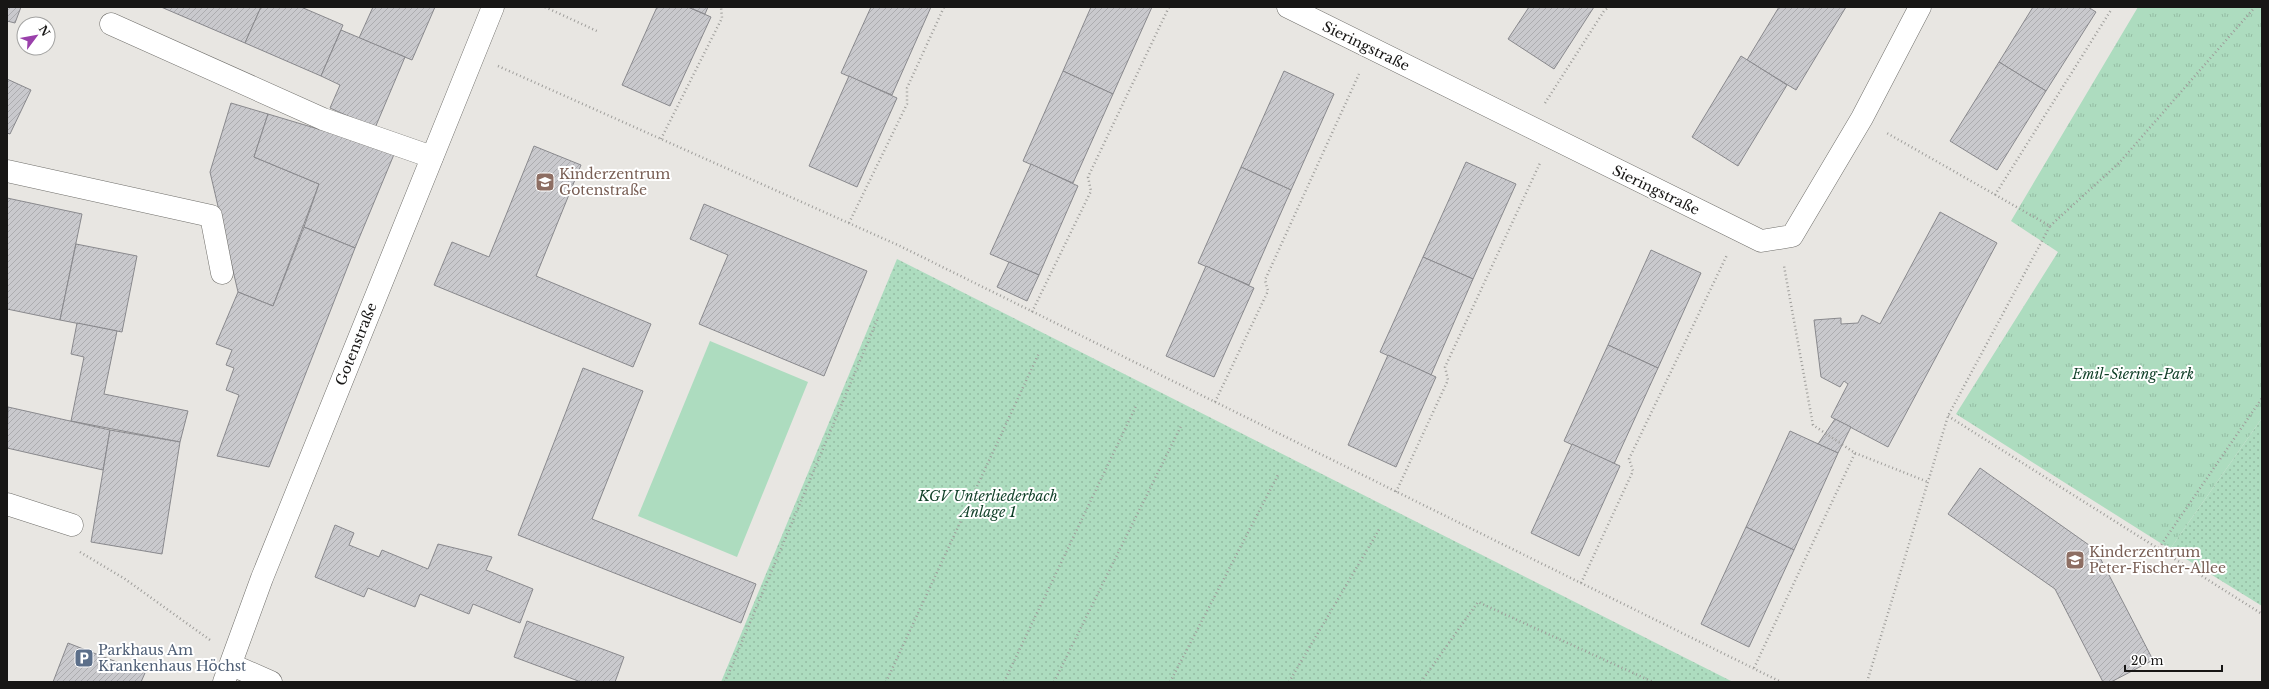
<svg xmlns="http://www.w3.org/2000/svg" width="2269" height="689" font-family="'Libre Baskerville',serif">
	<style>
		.grass { fill: url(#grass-dots) }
		.park { fill: url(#park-tufts) }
		.pitch { fill: #addcbf }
		.building { fill: url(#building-hatch); stroke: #89898d }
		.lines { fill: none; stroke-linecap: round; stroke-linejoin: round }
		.minor-casing { stroke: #706f6b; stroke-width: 23 }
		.major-casing { stroke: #706f6b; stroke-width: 23 }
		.path { stroke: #9e9d9a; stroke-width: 2.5; stroke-dasharray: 1 3; stroke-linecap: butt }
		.minor { stroke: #fff; stroke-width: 22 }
		.major { stroke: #fff; stroke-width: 22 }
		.labels { text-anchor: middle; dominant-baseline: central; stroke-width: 4; stroke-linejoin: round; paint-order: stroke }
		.street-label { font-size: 14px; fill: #171615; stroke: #fff }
		.education-label { font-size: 14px; fill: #785e54; stroke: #fff; text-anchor: start }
		.park-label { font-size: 14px; font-style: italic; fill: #0f3f27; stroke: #fff }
		.service-label { font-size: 14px; fill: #4e5e75; stroke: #fff; text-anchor: start }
	</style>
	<defs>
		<pattern id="grass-dots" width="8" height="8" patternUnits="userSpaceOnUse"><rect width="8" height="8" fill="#addcbf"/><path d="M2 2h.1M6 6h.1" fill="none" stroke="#94bca3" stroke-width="1.8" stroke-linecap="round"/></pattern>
		<pattern id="park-tufts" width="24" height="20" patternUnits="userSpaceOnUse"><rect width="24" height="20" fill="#addcbf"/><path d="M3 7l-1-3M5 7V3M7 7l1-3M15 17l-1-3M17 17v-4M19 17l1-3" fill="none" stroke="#94bca3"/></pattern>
		<pattern id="building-hatch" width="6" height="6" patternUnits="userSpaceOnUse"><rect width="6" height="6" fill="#c9c9cd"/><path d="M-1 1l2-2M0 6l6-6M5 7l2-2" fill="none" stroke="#acacaf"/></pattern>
	</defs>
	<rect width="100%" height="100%" fill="#e8e6e2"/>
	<g class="grass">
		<polygon points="897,259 1733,682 721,682"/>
		<polygon points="2262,418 2262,606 2170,549"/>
	</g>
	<polygon class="park" points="2138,7 2262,7 2262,418 2170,549 1956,414 2058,252 2011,221"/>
	<polygon class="pitch" points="710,341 808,382 737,557 638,516"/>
	<g class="building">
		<polygon points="7,7 21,7 15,23 7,21"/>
		<polygon points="161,7 261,7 245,43"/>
		<polygon points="261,7 301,7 343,25 321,76 245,43"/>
		<polygon points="373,7 435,7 412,60 359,38"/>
		<polygon points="657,7 688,7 711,17 670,106 622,85"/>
		<polygon points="688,7 708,7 705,14"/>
		<polygon points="871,7 931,7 892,95 841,73"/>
		<polygon points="1091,7 1152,7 1113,94 1063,71"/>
		<polygon points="1529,7 1594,7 1554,69 1508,39"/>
		<polygon points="1779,7 1846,7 1796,90 1747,60"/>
		<polygon points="2033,7 2088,7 2096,12 2046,91 1999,62"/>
		<polygon points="341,30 405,57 375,128 330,108 340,85 321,76"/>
		<polygon points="1741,56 1787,85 1738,166 1692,137"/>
		<polygon points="1999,62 2046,91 1997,170 1950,141"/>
		<polygon points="1063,71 1113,94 1073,183 1023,161"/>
		<polygon points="1284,71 1334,94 1291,190 1241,167"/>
		<polygon points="849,76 897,98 857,187 809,166"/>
		<polygon points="7,79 31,90 10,134 7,133"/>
		<polygon points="231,103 268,114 254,157 319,184 273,306 238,292 210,172"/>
		<polygon points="268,114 395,152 355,248 304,227 319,184 254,157"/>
		<polygon points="534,146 581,165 536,276 651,324 633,367 434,285 452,242 489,257"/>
		<polygon points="1466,162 1516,184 1473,279 1423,257"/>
		<polygon points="1031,164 1078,186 1039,275 990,254"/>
		<polygon points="1241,167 1291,190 1249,285 1198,263"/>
		<polygon points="7,198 82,214 60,320 7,309"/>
		<polygon points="704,204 867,271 824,376 699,324 728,255 690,239"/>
		<polygon points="1940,212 1997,243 1888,447 1831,417 1848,384 1844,381 1840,387 1821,377 1814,320 1841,318 1841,324 1858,323 1862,315 1880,324"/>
		<polygon points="304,227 355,248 269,467 217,456 239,395 226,390 234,368 226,365 232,350 216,344 238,292 273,306"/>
		<polygon points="76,244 137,256 122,332 60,320"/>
		<polygon points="1651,250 1701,273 1658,368 1608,345"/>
		<polygon points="1423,257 1473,279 1431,375 1380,352"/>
		<polygon points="1009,262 1039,275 1027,301 997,287"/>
		<polygon points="1206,266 1254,288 1214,377 1166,356"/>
		<polygon points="77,323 117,331 104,394 188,411 180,442 71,421 84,357 71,354"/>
		<polygon points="1608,345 1658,368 1614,464 1564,441"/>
		<polygon points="1388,355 1436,377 1396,467 1348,445"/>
		<polygon points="583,368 643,391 592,519 756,584 741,623 518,535"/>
		<polygon points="8,407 110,430 103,470 7,448"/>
		<polygon points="1835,419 1851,427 1838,453 1818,444"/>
		<polygon points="110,430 180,442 162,554 91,542"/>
		<polygon points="1790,431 1838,453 1794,550 1746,527"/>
		<polygon points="1572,444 1620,466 1579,556 1531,533"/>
		<polygon points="1980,468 2096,550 2153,660 2111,682 2103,682 2055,589 1948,514"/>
		<polygon points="335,525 354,533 349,545 379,557 382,550 428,569 438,544 492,557 486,570 533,589 520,623 473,604 469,614 420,594 415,607 368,588 364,597 315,577"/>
		<polygon points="1746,527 1794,550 1749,647 1701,624"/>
		<polygon points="527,621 624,657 615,682 581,682 514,657"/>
		<polygon points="68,643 145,673 141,682 53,682"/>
	</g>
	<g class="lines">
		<g class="minor-casing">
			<g id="minor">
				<polyline points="1288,7 1761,241 1792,236 1862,118 1920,7"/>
				<polyline points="111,24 323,119 432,157"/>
				<polyline points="7,171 211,216 222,273"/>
				<polyline points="7,504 72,525"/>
				<polyline points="232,665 271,682"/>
			</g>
		</g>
		<g class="major-casing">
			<polyline id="major" points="224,682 262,578 493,7"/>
		</g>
		<g class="path">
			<polyline points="545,7 599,32"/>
			<polyline points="498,66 900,246 1781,682"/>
			<polyline points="1545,103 1604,11 1609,7"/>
			<polyline points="661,139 722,18 721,7"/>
			<polyline points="1995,195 2111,10"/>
			<polyline points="849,223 907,104 907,88 944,7"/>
			<polyline points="2050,226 2119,163 2255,7"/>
			<polyline points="1032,312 1091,191 1088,177 1169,7"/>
			<polyline points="1215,402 1268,291 1265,280 1359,74"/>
			<polyline points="1948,416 2262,614"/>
			<polyline points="1855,453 1928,482"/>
			<polyline points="1396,492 1448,380 1445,367 1540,163"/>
			<polyline points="2159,548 2262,398"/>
			<polyline points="80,552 125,579 210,640"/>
			<polyline points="1581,583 1633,471 1629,459 1727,255"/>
			<polyline points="1754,668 1855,453 1813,425 1784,266"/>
			<polyline points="725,682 878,318"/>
			<polyline points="886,682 1039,353"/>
			<polyline points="1004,682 1137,404"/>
			<polyline points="1054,682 1181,426"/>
			<polyline points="1170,682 1278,475"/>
			<polyline points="1289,682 1380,528"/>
			<polyline points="1421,682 1478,602 1653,682"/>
			<polyline points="1867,682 1948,416 2050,226 1885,132"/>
		</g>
		<use href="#minor" class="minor"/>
		<use href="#major" class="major"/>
	</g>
	<defs>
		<g id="school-square" transform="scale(1)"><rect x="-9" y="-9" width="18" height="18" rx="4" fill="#8d6e63" stroke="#fff"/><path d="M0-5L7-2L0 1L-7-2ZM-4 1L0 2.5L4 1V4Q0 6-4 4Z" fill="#fff"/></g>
		<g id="parking-square" transform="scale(1)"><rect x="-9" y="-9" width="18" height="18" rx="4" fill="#5c6f8a" stroke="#fff"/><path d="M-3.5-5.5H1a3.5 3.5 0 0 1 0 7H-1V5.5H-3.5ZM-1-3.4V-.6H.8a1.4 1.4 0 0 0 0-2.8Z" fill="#fff"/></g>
	</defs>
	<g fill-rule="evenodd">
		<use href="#school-square" x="545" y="182"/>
		<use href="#school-square" x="2075" y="560"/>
		<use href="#parking-square" x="84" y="658"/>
	</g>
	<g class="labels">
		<g class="street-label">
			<text transform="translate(1366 46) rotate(26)">Sieringstraße</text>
			<text transform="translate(1656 190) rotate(26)">Sieringstraße</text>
			<text transform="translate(356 344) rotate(-68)">Gotenstraße</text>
		</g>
		<g class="education-label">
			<text x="559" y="174">Kinderzentrum<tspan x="559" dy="16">Gotenstraße</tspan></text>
			<text x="2089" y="552">Kinderzentrum<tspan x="2089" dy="16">Peter-Fischer-Allee</tspan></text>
		</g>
		<g class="park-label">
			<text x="2133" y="374">Emil-Siering-Park</text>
			<text x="988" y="496">KGV Unterliederbach<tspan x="988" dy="16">Anlage 1</tspan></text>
		</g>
		<g class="service-label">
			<text x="98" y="650">Parkhaus Am<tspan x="98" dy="16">Krankenhaus Höchst</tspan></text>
		</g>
	</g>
	<rect width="2269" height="689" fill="none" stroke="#171615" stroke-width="16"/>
	<g transform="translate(36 36) rotate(58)"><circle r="19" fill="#ffffff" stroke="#a2a2a1"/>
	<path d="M0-3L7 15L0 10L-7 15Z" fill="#9a40ab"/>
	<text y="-6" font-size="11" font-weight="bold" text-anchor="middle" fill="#171615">N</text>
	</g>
	<path d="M2125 665v6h97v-6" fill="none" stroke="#171615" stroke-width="2"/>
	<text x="2131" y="665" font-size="12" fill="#171615" stroke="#ffffff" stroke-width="3" paint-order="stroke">20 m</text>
</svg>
